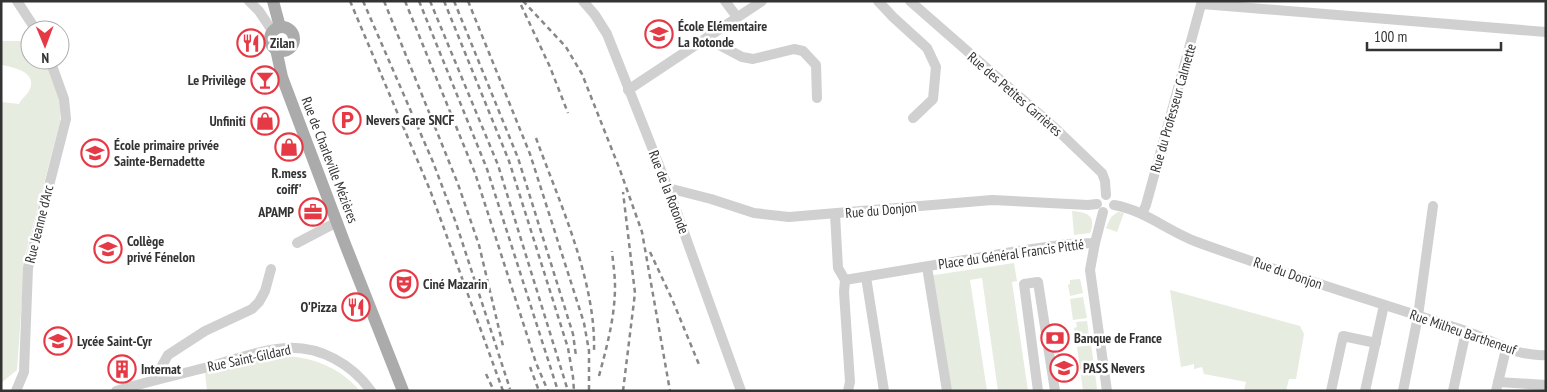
<svg xmlns="http://www.w3.org/2000/svg" width="1547" height="392" font-family="'PT Sans Narrow',sans-serif">
	<style>
		.green { fill: #e6ecdf }
		.lines { fill: none; stroke-linecap: round; stroke-linejoin: round }
		.minor { stroke: #d0d0d0; stroke-width: 10 }
		.major { stroke: #ababab; stroke-width: 12 }
		.rail { stroke: #888; stroke-width: 2.5; stroke-dasharray: 5 4; stroke-linecap: butt }
		.labels { text-anchor: middle; dominant-baseline: central; stroke-width: 5; stroke-linejoin: round; paint-order: stroke }
		.poi-label { font-size: 14px; font-weight: bold; fill: #333; stroke: #fff; text-anchor: start }
		.street-label { font-size: 14px; fill: #333; stroke: #fff }
	</style>
	<rect width="100%" height="100%" fill="#fff"/>
	<g class="green">
		<path d="M 30,39 L 30,60 L 46,60 L 61,99 L 60,122 L 25,256 L 17,370 L 1,383 L 1,102 L 19,104 C 22,98 26,96 29,91 C 39,72 13,67 1,65 L 1,41 L 22,41 Z"/>
		<path d="M 1072,211 C 1087,212 1097,216 1090,233 L 1074,235 Z"/>
		<polygon points="1118,212 1124,213 1117,232 1106,228 1111,217"/>
		<polygon points="1014,263 1017,281 1012,282 1028,391 998,391 982,278 970,280 987,391 947,391 928,276"/>
		<polygon points="1080,279 1083,293 1070,296 1068,285 1070,284 1070,280"/>
		<polygon points="1170,290 1300,326 1304,334 1296,379 1289,379 1286,391 1244,391 1246,382 1204,374 1202,367 1194,369 1194,364 1181,367"/>
		<polygon points="1083,297 1087,318 1073,320 1070,299"/>
		<polygon points="1087,321 1090,342 1077,344 1074,328 1077,327 1076,322"/>
		<polygon points="1091,345 1095,371 1084,373 1083,369 1080,369 1077,347"/>
		<path d="M 278,356 C 311,356 338,366 360,391 L 207,391 L 205,373 Z"/>
		<polygon points="1095,373 1097,389 1083,391 1081,375"/>
	</g>
	<g class="lines">
		<g class="minor">
			<polyline points="17,1 36,30"/>
			<polyline points="249,1 259,11 273,32"/>
			<polyline points="583,1 595,15 607,34 668,188 741,391"/>
			<polyline points="725,1 737,17"/>
			<polyline points="878,1 893,17 927,48 936,67 933,99 913,118"/>
			<polyline points="910,1 1054,127 1102,173 1105,181 1106,195"/>
			<polyline points="1202,4 1546,32"/>
			<polyline points="709,35 712,41 742,57 753,59 794,49 803,51 816,65 817,98"/>
			<polyline points="628,90 762,1"/>
			<polyline points="668,188 711,199 754,213 789,217 992,200 1088,205 1097,204"/>
			<path d="M 1114,205 C 1144,210 1168,231 1197,242 C 1284,274 1374,301 1463,330 C 1491,339 1515,357 1546,355"/>
			<polyline points="1103,212 1095,243 1090,270 1107,391"/>
			<polyline points="835,214 838,268 845,280 844,292 850,382 848,391"/>
			<polyline points="1142,214 1146,205 1202,1"/>
			<polyline points="297,243 337,222"/>
			<polyline points="927,267 947,391"/>
			<polyline points="866,277 884,391"/>
			<polyline points="845,280 1018,251 1068,244 1095,243"/>
			<polyline points="154,380 168,355 205,331 252,309 259,302 265,291 271,269"/>
			<polyline points="1498,382 1546,385"/>
			<polyline points="16,391 24,372 28,268 66,119 64,99 50,60"/>
			<path d="M 116,391 C 146,382 177,375 208,367 C 233,360 260,350 286,348 C 320,346 352,364 371,391"/>
			<polyline points="1038,391 1024,284 1038,282 1055,391"/>
			<polyline points="1331,391 1343,336 1376,343"/>
			<polyline points="1365,391 1384,305"/>
			<polyline points="1403,391 1418,316 1433,206"/>
			<polyline points="1453,391 1466,331"/>
			<polyline points="1496,391 1506,349"/>
		</g>
		<g class="major">
			<polyline points="273,1 280,27"/>
			<circle cx="282" cy="39" r="12"/>
			<polyline points="276,49 282,77 345,244 403,391"/>
		</g>
		<g class="rail">
			<polyline points="350,1 430,190 503,391"/>
			<polyline points="363,1 433,162 456,223 510,389"/>
			<polyline points="384,1 458,184 479,245 503,346"/>
			<polyline points="405,1 475,173 536,363 548,391"/>
			<polyline points="419,1 487,169 558,391"/>
			<polyline points="430,1 498,165 568,391"/>
			<polyline points="444,1 509,161 568,348 573,377 574,391"/>
			<polyline points="454,1 518,158 573,334 576,356"/>
			<polyline points="468,1 530,154 584,323 589,351 589,391"/>
			<polyline points="523,1 566,47 582,74 620,170 642,232 670,391"/>
			<polyline points="521,5 550,67 568,113"/>
			<path d="M 536,138 C 560,204 596,281 594,351"/>
			<polyline points="650,252 672,299 700,367"/>
			<polyline points="530,367 539,391"/>
			<polyline points="486,374 494,391"/>
			<path d="M 599,376 C 607,346 615,317 615,286 C 615,275 613,263 612,251"/>
			<polyline points="623,391 635,293 623,192"/>
		</g>
	</g>
	<defs>
		<g id="school-ring" transform="scale(1.4375)"><circle r="9.5" fill="#fff" stroke="#e63946" stroke-width="1.5"/><path d="M0-5L7-2L0 1L-7-2ZM-4 1L0 2.5L4 1V4Q0 6-4 4Z" fill="#e63946"/></g>
		<g id="restaurant-ring" transform="scale(1.4375)"><circle r="9.5" fill="#fff" stroke="#e63946" stroke-width="1.5"/><path d="M-5-6h1v4h1v-4h1v4h1v-4h1v5L-1.5 .5V6h-2V.5L-5-1ZM5-6V6H3V1.5H1.5Q1.5-4 5-6Z" fill="#e63946"/></g>
		<g id="bar-ring" transform="scale(1.4375)"><circle r="9.5" fill="#fff" stroke="#e63946" stroke-width="1.5"/><path d="M-6-5H6L.8 .8V4.5H3.5V6h-7V4.5H-.8V.8Z" fill="#e63946"/></g>
		<g id="parking-ring" transform="scale(1.4375)"><circle r="9.5" fill="#fff" stroke="#e63946" stroke-width="1.5"/><path d="M-3.5-5.5H1a3.5 3.5 0 0 1 0 7H-1V5.5H-3.5ZM-1-3.4V-.6H.8a1.4 1.4 0 0 0 0-2.8Z" fill="#e63946"/></g>
		<g id="shop-ring" transform="scale(1.4375)"><circle r="9.5" fill="#fff" stroke="#e63946" stroke-width="1.5"/><path d="M-5-2.5h2.3a2.7 3.5 0 0 1 5.4 0H5L5.5 6h-11ZM-1.5-2.5h3a1.5 2.3 0 0 0-3 0Z" fill="#e63946"/></g>
		<g id="office-ring" transform="scale(1.4375)"><circle r="9.5" fill="#fff" stroke="#e63946" stroke-width="1.5"/><path d="M-6-3h4V-5.5h4V-3h4V5H-6ZM-1-4.5V-3h2v-1.5ZM-6 0V1H6V0Z" fill="#e63946"/></g>
		<g id="theatre-ring" transform="scale(1.4375)"><circle r="9.5" fill="#fff" stroke="#e63946" stroke-width="1.5"/><path d="M-5-5.5Q0-4 5-5.5V0Q5 5 0 6Q-5 5-5 0ZM-3.3-2.5H-1v1.5H-3.3ZM1-2.5H3.3v1.5H1ZM-2.8 1Q0 5.5 2.8 1Z" fill="#e63946"/></g>
		<g id="bank-ring" transform="scale(1.4375)"><circle r="9.5" fill="#fff" stroke="#e63946" stroke-width="1.5"/><path d="M-6-4H6V4H-6ZM0-2.3a2.3 2.3 0 1 0 0 4.6a2.3 2.3 0 1 0 0-4.6Z" fill="#e63946"/></g>
		<g id="university-ring" transform="scale(1.4375)"><circle r="9.5" fill="#fff" stroke="#e63946" stroke-width="1.5"/><path d="M0-5L7-2L0 1L-7-2ZM-4 1L0 2.5L4 1V4Q0 6-4 4Z" fill="#e63946"/></g>
		<g id="building-ring" transform="scale(1.4375)"><circle r="9.5" fill="#fff" stroke="#e63946" stroke-width="1.5"/><path d="M-4-6H4V6H1V3H-1V6H-4ZM-2.5-4.3h1.7v1.8h-1.7ZM.8-4.3h1.7v1.8H.8ZM-2.5-1h1.7V.8h-1.7ZM.8-1h1.7V.8H.8Z" fill="#e63946"/></g>
	</defs>
	<g fill-rule="evenodd">
		<use href="#school-ring" x="659" y="34"/>
		<use href="#restaurant-ring" x="251" y="43"/>
		<use href="#bar-ring" x="265" y="80"/>
		<use href="#parking-ring" x="347" y="120"/>
		<use href="#shop-ring" x="265" y="121"/>
		<use href="#shop-ring" x="289" y="147"/>
		<use href="#school-ring" x="95" y="153"/>
		<use href="#office-ring" x="313" y="212"/>
		<use href="#school-ring" x="108" y="249"/>
		<use href="#theatre-ring" x="404" y="284"/>
		<use href="#restaurant-ring" x="356" y="307"/>
		<use href="#bank-ring" x="1055" y="338"/>
		<use href="#school-ring" x="58" y="341"/>
		<use href="#university-ring" x="1064" y="368"/>
		<use href="#building-ring" x="122" y="369"/>
	</g>
	<g class="labels">
		<g class="poi-label">
			<text x="678" y="26">École Elémentaire<tspan x="678" dy="16">La Rotonde</tspan></text>
			<text x="270" y="43">Zilan</text>
			<text x="246" y="80" text-anchor="end">Le Privilège</text>
			<text x="366" y="120">Nevers Gare SNCF</text>
			<text x="246" y="121" text-anchor="end">Unfiniti</text>
			<text x="114" y="145">École primaire privée<tspan x="114" dy="16">Sainte-Bernadette</tspan></text>
			<text x="289" y="173" text-anchor="middle">R.mess<tspan x="289" dy="16">coiff'</tspan></text>
			<text x="294" y="212" text-anchor="end">APAMP</text>
			<text x="127" y="241">Collège<tspan x="127" dy="16">privé Fénelon</tspan></text>
			<text x="423" y="284">Ciné Mazarin</text>
			<text x="337" y="307" text-anchor="end">O'Pizza</text>
			<text x="1074" y="338">Banque de France</text>
			<text x="77" y="341">Lycée Saint-Cyr</text>
			<text x="1083" y="368">PASS Nevers</text>
			<text x="141" y="369">Internat</text>
		</g>
		<g class="street-label">
			<text transform="translate(1015 94) rotate(41)">Rue des Petites Carrières</text>
			<text transform="translate(1173 108) rotate(-74)">Rue du Professeur Calmette</text>
			<text transform="translate(330 160) rotate(69)">Rue de Charleville Mézières</text>
			<text transform="translate(669 192) rotate(69)">Rue de la Rotonde</text>
			<text transform="translate(881 210) rotate(-5)">Rue du Donjon</text>
			<text transform="translate(39 224) rotate(-76)">Rue Jeanne d'Arc</text>
			<text transform="translate(1011 254) rotate(-8)">Place du Général Francis Pittié</text>
			<text transform="translate(1288 273) rotate(19)">Rue du Donjon</text>
			<text transform="translate(1463 332) rotate(19)">Rue Milheu Bartheneuf</text>
			<text transform="translate(249 358) rotate(-12)">Rue Saint-Gildard</text>
		</g>
	</g>
	<rect width="1547" height="392" fill="none" stroke="#333333" stroke-width="5"/>
	<g transform="translate(45 45) rotate(179)"><circle r="24" fill="#ffffff" stroke="#adadad"/>
	<path d="M0-4L9 19L0 12L-9 19Z" fill="#e63946"/>
	<text y="-8" font-size="14" font-weight="bold" text-anchor="middle" fill="#333333">N</text>
	</g>
	<path d="M1367 42v8h134v-8" fill="none" stroke="#333333" stroke-width="2.5"/>
	<text x="1374" y="42" font-size="15" fill="#333333" stroke="#ffffff" stroke-width="4" paint-order="stroke">100 m</text>
</svg>
